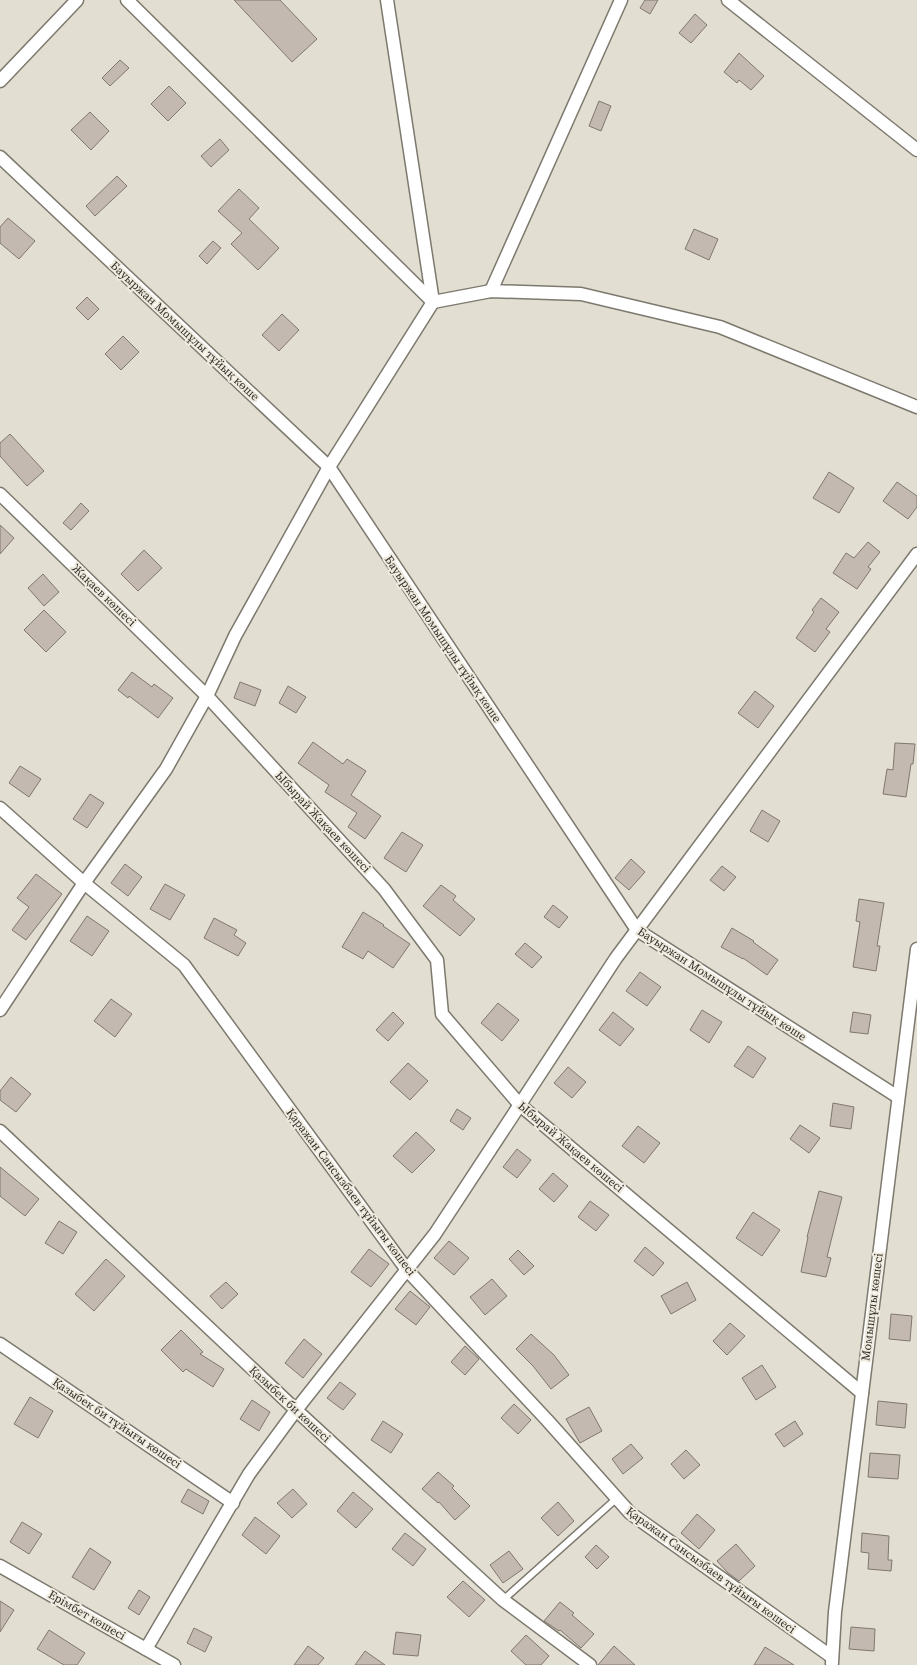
<svg xmlns="http://www.w3.org/2000/svg" width="917" height="1665" font-family="'Source Serif 4',serif">
	<style>
		.building { fill: #c3b9b0; stroke: #80786f }
		.lines { fill: none; stroke-linecap: round; stroke-linejoin: round }
		.service-casing { stroke: #7d796e; stroke-width: 9 }
		.minor-casing { stroke: #7d796e; stroke-width: 15 }
		.service { stroke: #fff; stroke-width: 6 }
		.minor { stroke: #fff; stroke-width: 12 }
		.labels { text-anchor: middle; dominant-baseline: central; stroke-width: 4; stroke-linejoin: round; paint-order: stroke }
		.street-label { font-size: 12px; fill: #312f2b; stroke: #f0ebdf }
	</style>
	<rect width="100%" height="100%" fill="#e3ded2"/>
	<g class="building">
		<polygon points="234,0 280,0 317,39 292,62"/>
		<polygon points="645,0 658,0 650,14 640,8"/>
		<polygon points="695,14 707,25 691,43 679,33"/>
		<polygon points="739,53 764,76 751,90 739,80 737,83 724,72"/>
		<polygon points="120,60 129,68 110,86 102,78"/>
		<polygon points="169,86 186,103 168,121 151,104"/>
		<polygon points="599,101 611,106 601,131 589,126"/>
		<polygon points="90,112 109,131 91,150 71,130"/>
		<polygon points="220,139 229,150 211,167 201,156"/>
		<polygon points="117,176 127,186 95,216 86,206"/>
		<polygon points="239,189 259,208 249,219 279,248 258,270 231,244 242,233 218,211"/>
		<polygon points="8,218 35,241 19,259 0,243 0,227"/>
		<polygon points="694,229 718,239 709,260 685,249"/>
		<polygon points="213,241 221,248 207,264 199,256"/>
		<polygon points="87,297 99,309 88,320 76,308"/>
		<polygon points="282,314 299,330 279,351 262,335"/>
		<polygon points="123,336 139,352 121,370 105,354"/>
		<polygon points="10,434 44,471 27,486 0,456 0,443"/>
		<polygon points="829,472 854,488 839,513 813,498"/>
		<polygon points="897,482 917,496 917,507 908,519 883,501"/>
		<polygon points="81,503 89,511 71,530 63,523"/>
		<polygon points="0,525 14,538 0,554"/>
		<polygon points="868,542 880,552 868,567 871,569 857,589 833,573 846,553 854,558"/>
		<polygon points="144,550 162,568 138,591 121,574"/>
		<polygon points="43,574 59,592 44,606 28,588"/>
		<polygon points="821,598 839,612 826,629 830,632 815,652 796,638 814,612 812,610"/>
		<polygon points="44,610 66,632 46,652 24,630"/>
		<polygon points="132,672 152,687 154,684 173,698 158,718 129,696 128,698 118,690"/>
		<polygon points="240,682 261,690 255,706 234,698"/>
		<polygon points="288,686 306,697 296,713 279,703"/>
		<polygon points="755,691 774,706 758,728 738,713"/>
		<polygon points="313,742 343,764 347,759 366,771 351,795 381,816 365,839 348,827 357,813 325,792 329,785 298,763"/>
		<polygon points="895,743 915,744 913,764 911,764 906,797 883,794 887,769 893,770"/>
		<polygon points="20,766 41,779 29,797 9,783"/>
		<polygon points="90,794 104,803 87,828 73,819"/>
		<polygon points="762,810 780,821 768,842 750,831"/>
		<polygon points="402,832 423,845 406,872 384,858"/>
		<polygon points="631,859 645,872 629,890 615,878"/>
		<polygon points="125,864 142,877 128,896 111,883"/>
		<polygon points="722,866 736,877 724,891 710,880"/>
		<polygon points="36,874 62,894 26,940 12,930 29,907 17,898"/>
		<polygon points="165,884 185,895 170,920 150,909"/>
		<polygon points="441,885 456,896 453,900 475,919 460,936 423,906"/>
		<polygon points="859,899 884,903 877,946 880,946 876,971 853,967 860,922 856,921"/>
		<polygon points="553,905 568,917 559,928 544,917"/>
		<polygon points="363,912 384,925 383,926 410,944 393,968 368,951 363,959 342,947"/>
		<polygon points="87,916 109,931 92,956 70,941"/>
		<polygon points="214,918 237,930 234,935 246,943 238,956 204,938"/>
		<polygon points="732,928 754,941 753,942 778,960 767,975 743,958 743,959 721,947"/>
		<polygon points="525,943 542,957 532,968 515,954"/>
		<polygon points="640,972 661,987 647,1006 626,991"/>
		<polygon points="111,999 132,1014 115,1037 94,1021"/>
		<polygon points="498,1003 519,1020 502,1041 481,1023"/>
		<polygon points="702,1010 722,1022 709,1043 690,1030"/>
		<polygon points="393,1012 404,1023 388,1041 376,1030"/>
		<polygon points="613,1012 634,1029 620,1046 599,1030"/>
		<polygon points="853,1012 871,1015 868,1034 850,1032"/>
		<polygon points="748,1046 766,1058 753,1078 734,1066"/>
		<polygon points="408,1063 428,1081 410,1100 390,1082"/>
		<polygon points="568,1067 586,1082 572,1098 554,1083"/>
		<polygon points="11,1077 31,1094 16,1112 0,1100 0,1091"/>
		<polygon points="833,1103 854,1107 851,1129 830,1126"/>
		<polygon points="457,1109 471,1118 463,1130 450,1121"/>
		<polygon points="800,1125 820,1138 809,1153 790,1139"/>
		<polygon points="638,1126 660,1143 644,1163 622,1146"/>
		<polygon points="416,1132 435,1150 412,1173 393,1156"/>
		<polygon points="517,1149 531,1160 517,1178 503,1167"/>
		<polygon points="0,1167 39,1199 25,1216 0,1196"/>
		<polygon points="553,1173 568,1186 554,1202 539,1189"/>
		<polygon points="819,1191 842,1197 827,1257 831,1258 826,1277 801,1272 808,1237 807,1237"/>
		<polygon points="590,1201 609,1215 596,1231 578,1217"/>
		<polygon points="753,1212 780,1230 762,1256 736,1238"/>
		<polygon points="59,1221 77,1232 63,1254 45,1243"/>
		<polygon points="449,1241 469,1258 454,1275 434,1258"/>
		<polygon points="645,1247 664,1263 653,1276 634,1261"/>
		<polygon points="369,1249 389,1264 371,1287 351,1272"/>
		<polygon points="518,1250 534,1266 524,1275 509,1259"/>
		<polygon points="106,1259 125,1276 94,1311 75,1294"/>
		<polygon points="492,1279 507,1296 485,1315 470,1297"/>
		<polygon points="226,1282 238,1294 222,1309 210,1296"/>
		<polygon points="687,1282 696,1300 671,1314 661,1296"/>
		<polygon points="410,1291 430,1307 416,1325 395,1309"/>
		<polygon points="891,1314 912,1316 910,1341 889,1339"/>
		<polygon points="730,1323 745,1336 727,1355 713,1341"/>
		<polygon points="181,1330 203,1352 200,1354 224,1369 213,1387 186,1369 183,1372 161,1350"/>
		<polygon points="531,1334 554,1355 569,1375 551,1389 533,1366 516,1349"/>
		<polygon points="304,1339 322,1354 303,1378 285,1363"/>
		<polygon points="465,1346 479,1359 465,1375 451,1362"/>
		<polygon points="762,1365 776,1387 756,1400 742,1378"/>
		<polygon points="340,1382 356,1394 343,1410 327,1398"/>
		<polygon points="30,1397 53,1411 38,1438 14,1424"/>
		<polygon points="252,1400 270,1412 259,1431 240,1419"/>
		<polygon points="878,1401 907,1404 905,1428 876,1425"/>
		<polygon points="514,1404 531,1420 518,1434 501,1418"/>
		<polygon points="589,1407 602,1431 580,1443 566,1419"/>
		<polygon points="383,1421 403,1434 391,1453 371,1440"/>
		<polygon points="795,1421 803,1434 784,1447 775,1434"/>
		<polygon points="631,1444 643,1458 623,1474 612,1459"/>
		<polygon points="686,1450 700,1465 684,1479 671,1464"/>
		<polygon points="870,1453 900,1455 898,1479 868,1477"/>
		<polygon points="438,1472 454,1486 452,1488 470,1506 455,1520 439,1502 438,1503 422,1489"/>
		<polygon points="188,1489 209,1501 203,1514 181,1502"/>
		<polygon points="293,1489 307,1504 292,1518 277,1503"/>
		<polygon points="353,1492 373,1509 356,1528 337,1511"/>
		<polygon points="558,1502 574,1521 558,1536 541,1518"/>
		<polygon points="697,1514 715,1530 699,1549 681,1533"/>
		<polygon points="255,1517 280,1536 266,1554 242,1535"/>
		<polygon points="22,1522 42,1534 29,1554 10,1542"/>
		<polygon points="405,1533 426,1549 413,1566 392,1549"/>
		<polygon points="862,1533 889,1536 888,1560 892,1560 891,1571 868,1569 869,1553 861,1552"/>
		<polygon points="736,1544 755,1566 739,1581 728,1573 717,1561"/>
		<polygon points="596,1545 609,1557 597,1569 585,1557"/>
		<polygon points="90,1548 111,1562 94,1590 72,1577"/>
		<polygon points="509,1551 523,1569 503,1583 490,1565"/>
		<polygon points="463,1581 485,1600 469,1617 447,1597"/>
		<polygon points="139,1590 150,1597 139,1615 128,1608"/>
		<polygon points="0,1601 14,1610 0,1632"/>
		<polygon points="560,1602 574,1613 572,1615 594,1634 581,1648 560,1630 559,1631 544,1621"/>
		<polygon points="851,1627 875,1629 874,1651 849,1649"/>
		<polygon points="194,1628 212,1637 205,1652 187,1643"/>
		<polygon points="49,1630 85,1653 77,1665 64,1665 37,1649"/>
		<polygon points="396,1632 421,1635 418,1656 393,1654"/>
		<polygon points="526,1635 549,1656 541,1665 526,1665 511,1651"/>
		<polygon points="308,1646 324,1658 318,1665 294,1665"/>
		<polygon points="614,1646 635,1665 598,1665"/>
		<polygon points="765,1647 794,1665 754,1665"/>
		<polygon points="365,1651 385,1665 355,1665"/>
	</g>
	<g class="lines">
		<g class="service-casing">
			<polyline id="service" points="503,1600 616,1499"/>
		</g>
		<g class="minor-casing">
			<g id="minor">
				<polyline points="127,0 433,302"/>
				<polyline points="728,0 917,150"/>
				<polyline points="0,81 77,0"/>
				<polyline points="0,157 329,467 637,930 898,1097"/>
				<polyline points="491,291 621,0"/>
				<polyline points="433,302 491,291 581,294 720,327 917,407"/>
				<polyline points="0,494 207,696 384,889 437,960 442,1014 520,1105 862,1393"/>
				<polyline points="0,808 84,883 184,965 407,1270 547,1420 630,1513 832,1657"/>
				<polyline points="0,1010 84,883 166,769 207,696 235,636 329,467 433,302 387,0"/>
				<polyline points="0,1131 296,1410 503,1600 590,1665"/>
				<polyline points="0,1344 233,1503"/>
				<polyline points="0,1566 174,1665"/>
				<polyline points="146,1649 249,1474 296,1410 435,1234 616,958 917,554"/>
				<polyline points="832,1663 835,1612 917,949"/>
			</g>
		</g>
		<use href="#service" class="service"/>
		<use href="#minor" class="minor"/>
	</g>
	<g class="labels">
		<g class="street-label">
			<text transform="translate(185 331) rotate(43)">Бауыржан Момышұлы тұйық көше</text>
			<text transform="translate(104 595) rotate(44)">Жақаев көшесі</text>
			<text transform="translate(443 639) rotate(56)">Бауыржан Момышұлы тұйық көше</text>
			<text transform="translate(323 822) rotate(47)">Ыбырай Жақаев көшесі</text>
			<text transform="translate(722 984) rotate(33)">Бауыржан Момышұлы тұйық көше</text>
			<text transform="translate(571 1147) rotate(40)">Ыбырай Жақаев көшесі</text>
			<text transform="translate(351 1192) rotate(53)">Қаражан Сансызбаев тұйығы көшесі</text>
			<text transform="translate(872 1307) rotate(-83)">Момышұлы көшесі</text>
			<text transform="translate(290 1404) rotate(43)">Қазыбек би көшесі</text>
			<text transform="translate(117 1423) rotate(34)">Қазыбек би тұйығы көшесі</text>
			<text transform="translate(711 1570) rotate(36)">Қаражан Сансызбаев тұйығы көшесі</text>
			<text transform="translate(87 1615) rotate(30)">Ерімбет көшесі</text>
		</g>
	</g>
</svg>
